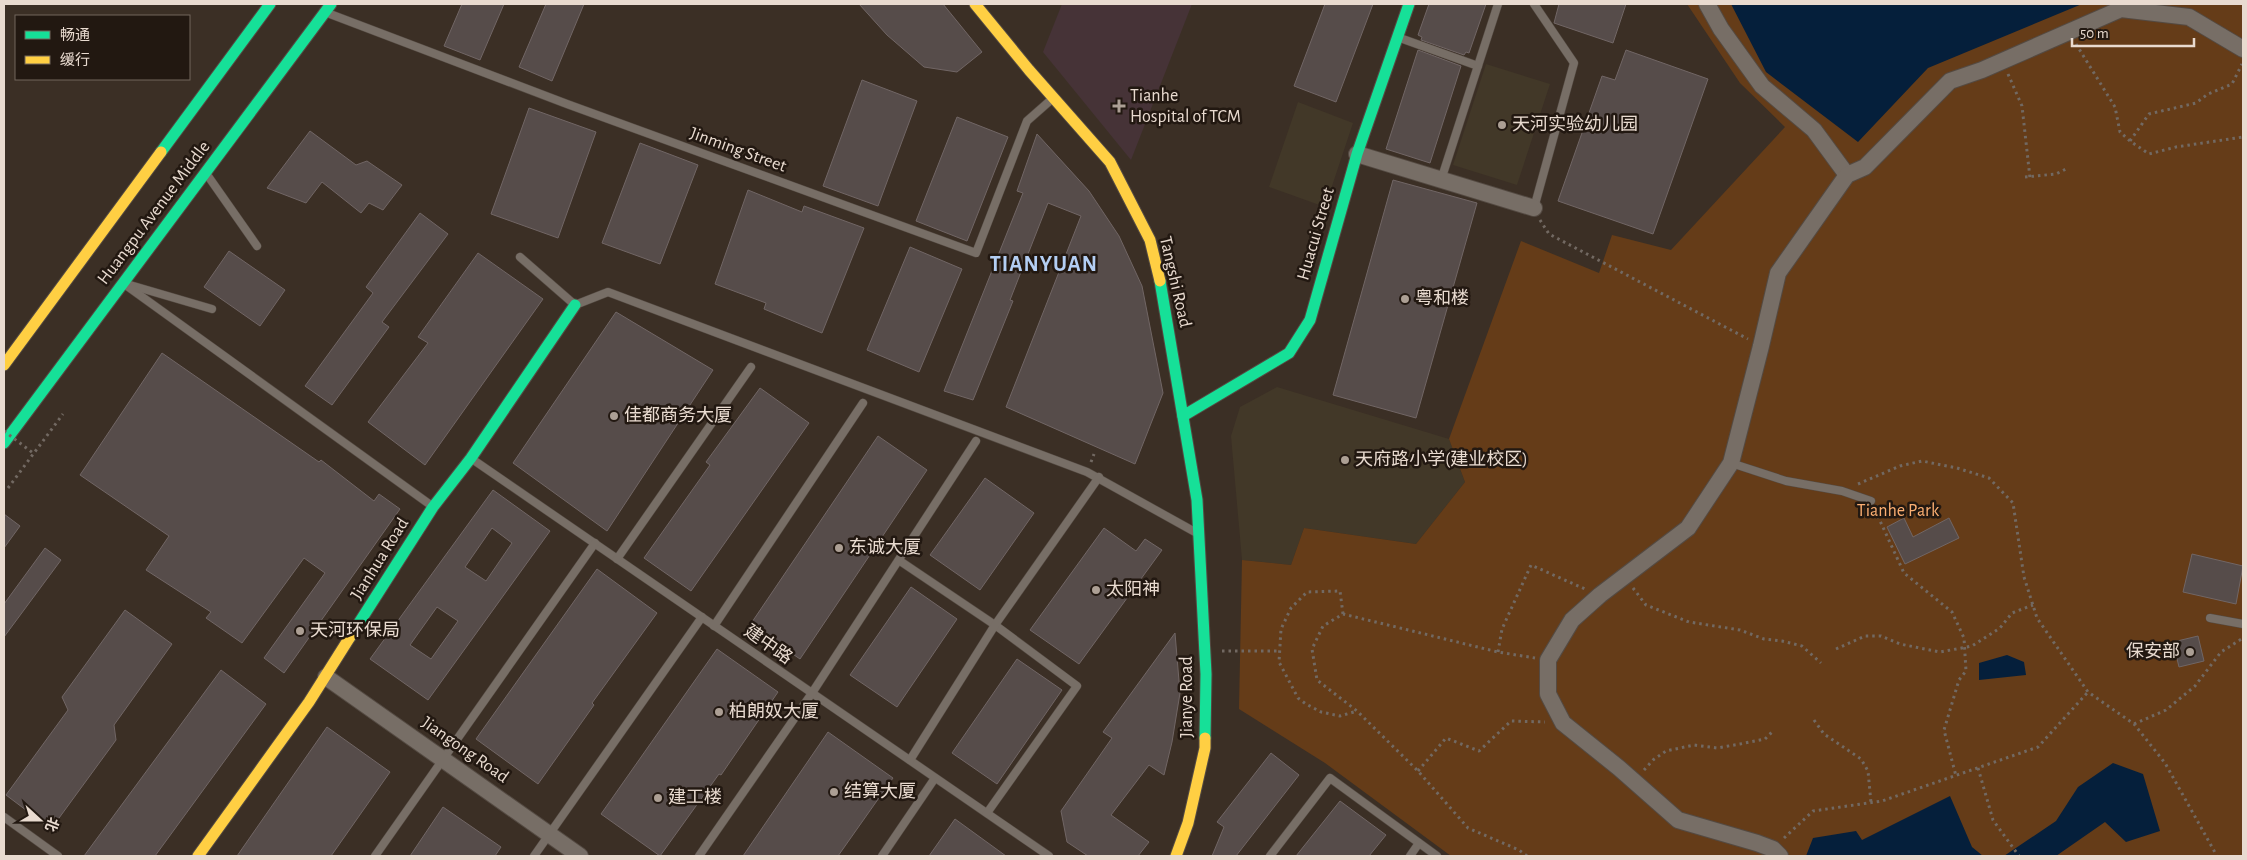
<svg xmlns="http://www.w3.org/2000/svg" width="2247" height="860" font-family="'Alegreya Sans','Noto Sans SC',sans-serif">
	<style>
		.education { fill: #423828 }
		.medical { fill: #463337 }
		.green { fill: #653c18 }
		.water { fill: #051f3b }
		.building { fill: #564c4a; stroke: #716665; fill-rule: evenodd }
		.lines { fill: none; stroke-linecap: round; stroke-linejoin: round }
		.lane-casing { stroke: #544a42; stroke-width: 9 }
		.street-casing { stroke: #544a42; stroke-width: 18 }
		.fast-casing { stroke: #544a42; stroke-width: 13 }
		.slow-casing { stroke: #544a42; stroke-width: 13 }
		.path { stroke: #726962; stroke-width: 3; stroke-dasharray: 2.5 4; stroke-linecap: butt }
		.lane { stroke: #776e66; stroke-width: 8 }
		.street { stroke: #776e66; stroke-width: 16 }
		.fast { stroke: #16e098; stroke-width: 11 }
		.slow { stroke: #ffcf43; stroke-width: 11 }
		.path-bridge { stroke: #726962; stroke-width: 3; stroke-dasharray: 2.5 4; stroke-linecap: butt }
		.poi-dot { fill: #ac9f94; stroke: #221811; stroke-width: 2 }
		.labels { text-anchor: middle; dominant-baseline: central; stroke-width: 5; stroke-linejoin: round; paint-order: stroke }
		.poi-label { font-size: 18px; fill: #e9dbd0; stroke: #221811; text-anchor: start }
		.street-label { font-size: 18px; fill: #e9dbd0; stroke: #221811 }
		.park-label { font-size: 18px; fill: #fcaf72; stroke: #221811 }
		.district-label { font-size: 22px; font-weight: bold; letter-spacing: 1px; fill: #b3cef3; stroke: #221811 }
	</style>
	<rect width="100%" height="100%" fill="#3b2f25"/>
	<g class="education">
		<polygon points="1486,64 1550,84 1517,185 1453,165"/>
		<polygon points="1298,102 1353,123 1325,207 1269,187"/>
		<polygon points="1277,387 1449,439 1465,482 1416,544 1304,528 1291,565 1242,560 1231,436 1240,407"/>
	</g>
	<polygon class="medical" points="1062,4 1192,4 1131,160 1043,52"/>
	<polygon class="green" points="1687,4 2243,4 2243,856 1451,856 1325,763 1239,709 1242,560 1291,565 1304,528 1416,544 1465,482 1449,439 1521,241 1599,273 1612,235 1671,250 1785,127 1740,83"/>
	<g class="water">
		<polygon points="1731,4 2082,4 1928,68 1858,142 1766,72"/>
		<polygon points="2007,655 2024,662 2026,675 1979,680 1979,663"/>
		<polygon points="2113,763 2143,774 2160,831 2126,842 2105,822 2056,856 2004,856 2056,821 2078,787"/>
		<polygon points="1950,796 1972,847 1983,856 1806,856 1813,838 1856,831 1862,840"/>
	</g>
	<g class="building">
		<polygon points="462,4 504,4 480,60 444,46"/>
		<polygon points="546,4 584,4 552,81 519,67"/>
		<polygon points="859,4 943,4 982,52 957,72 924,67 887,35"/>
		<polygon points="1325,4 1373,4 1336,102 1294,86"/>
		<polygon points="1429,4 1486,4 1469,53 1466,52 1464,55 1421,40 1422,37 1418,35"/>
		<polygon points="1559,4 1626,4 1613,43 1554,23"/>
		<polygon points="1418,50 1461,66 1430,163 1386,149"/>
		<polygon points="1626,50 1708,79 1653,234 1558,201 1602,76 1615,80"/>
		<polygon points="862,80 917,101 878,206 823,186"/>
		<polygon points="529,108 596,132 558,238 491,214"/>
		<polygon points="957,117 1008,137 967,241 916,221"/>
		<polygon points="310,131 356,165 367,161 402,185 383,210 369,203 361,213 322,182 306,203 267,188"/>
		<polygon points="1037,134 1089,191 1119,236 1142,286 1163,393 1135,464 1006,407 1081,216 1048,203 1010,300 1013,301 973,400 944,391 1023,193 1017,191"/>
		<polygon points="640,143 698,165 660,264 602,243"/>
		<polygon points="1393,180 1477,203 1416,418 1333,395"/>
		<polygon points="748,190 802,212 804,206 864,228 822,333 764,309 766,303 715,284"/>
		<polygon points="420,213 448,234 382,322 389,327 332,405 305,386 373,293 366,287"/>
		<polygon points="910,247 962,269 919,372 867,350"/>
		<polygon points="229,251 285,290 260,326 204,287"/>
		<polygon points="478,253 543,299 425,465 368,422 428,343 418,337"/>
		<polygon points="616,312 713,370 607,531 513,463"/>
		<polygon points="162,353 319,462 321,460 374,501 379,494 400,509 284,673 264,658 325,573 304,558 242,643 206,618 211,612 146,570 169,536 80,475"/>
		<polygon points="760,388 809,423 691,591 644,558 710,465 706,462"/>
		<polygon points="878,436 927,470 800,659 750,625"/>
		<polygon points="985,478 1034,513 980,590 930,555"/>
		<path d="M 493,490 L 550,531 L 428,700 L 370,659 ZM 492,528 L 512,543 L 486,581 L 465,567 ZM 437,607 L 458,621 L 431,659 L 410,645 Z"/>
		<polygon points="4,514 20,526 4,548"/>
		<polygon points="1904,518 1913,537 1949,518 1959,538 1905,564 1887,527"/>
		<polygon points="1104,528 1136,551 1145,539 1162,550 1079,664 1030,630"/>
		<polygon points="45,548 61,560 4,637 4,604"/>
		<polygon points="2192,554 2243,566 2236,604 2183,592"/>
		<polygon points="597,569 657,613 592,703 594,705 538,784 476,739"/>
		<polygon points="911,587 957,619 897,707 850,675"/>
		<polygon points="125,610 172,644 114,725 116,740 51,829 6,795 68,710 62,697"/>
		<polygon points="1175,633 1180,693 1172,742 1164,775 1149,765 1111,815 1149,842 1138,856 1088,856 1067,842 1061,811 1112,738 1103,732"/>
		<polygon points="2198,636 2204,661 2179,667 2173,642"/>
		<polygon points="717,649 778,692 721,775 719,774 660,856 601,814"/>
		<polygon points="1017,659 1062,690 997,784 952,753"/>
		<polygon points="221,670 266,704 155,856 84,856"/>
		<polygon points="327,727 390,772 331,856 237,856"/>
		<polygon points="828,732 893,778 838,856 743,856"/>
		<polygon points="1271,753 1299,775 1236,856 1212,856 1224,827 1217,822"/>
		<polygon points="1340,801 1386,835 1369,856 1296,856"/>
		<polygon points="443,807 501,847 495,856 410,856"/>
		<polygon points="955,819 1006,856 929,856"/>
	</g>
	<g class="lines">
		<g class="lane-casing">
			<g id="lane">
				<polyline points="1534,4 1574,63 1534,208"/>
				<polyline points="330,14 567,104 976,253 1027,121 1052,99"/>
				<polyline points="1400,38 1478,66"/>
				<polyline points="208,176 257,246"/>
				<polyline points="1441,180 1498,4"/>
				<polyline points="520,257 575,305 608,292 1087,472 1195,532"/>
				<polyline points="130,285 212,309"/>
				<polyline points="127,286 432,506"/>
				<polyline points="472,459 1049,856"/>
				<polyline points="1731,463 1786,481 1842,491 1871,501"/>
				<polyline points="617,559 751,367"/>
				<polyline points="900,561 995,625 1077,686 987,813"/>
				<polyline points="2210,618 2243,624"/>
				<polyline points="714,626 863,403"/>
				<polyline points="910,760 995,625 1099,477"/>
				<polyline points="4,817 58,856"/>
				<polyline points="375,856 595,543"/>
				<polyline points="534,856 702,617"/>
				<polyline points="699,856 812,693 976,441"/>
				<polyline points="882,856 935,778"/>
				<polyline points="1270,856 1330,778 1437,856"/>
				<polyline points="1410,856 1419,843"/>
			</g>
		</g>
		<g class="street-casing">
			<g id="street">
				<polyline points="1707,4 1721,29 1762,86 1814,130 1847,175"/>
				<polyline points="1357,154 1534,208"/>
				<polyline points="326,677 580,856"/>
				<polyline points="1780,856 1773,849 1757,843 1678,820 1619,768 1563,723 1548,694 1548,660 1572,620 1600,595 1688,528 1731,463 1761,346 1778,273 1847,175 1865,167 1950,81 1982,70 2121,9 2189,17 2243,49"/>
			</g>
		</g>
		<g class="fast-casing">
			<g id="fast">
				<polyline points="161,152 270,4"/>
				<polyline points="1160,281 1197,500 1206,674 1205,738"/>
				<polyline points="1183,416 1289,353 1310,320 1357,154 1409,4"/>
				<polyline points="4,443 331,4"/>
				<polyline points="350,637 433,507 471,458 575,305"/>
			</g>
		</g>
		<g class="slow-casing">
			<g id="slow">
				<polyline points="975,4 1029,70 1110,162 1150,240 1160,281"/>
				<polyline points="4,365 161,152"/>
				<polyline points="198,856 309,702 350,637"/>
				<polyline points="1176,856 1188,823 1205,748 1205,738"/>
			</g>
		</g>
		<g class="path">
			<polyline points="2076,44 2115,107 2120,132 2130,141 2149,154 2176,147 2243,137"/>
			<polyline points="2008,74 2022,106 2030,178"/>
			<polyline points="2130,141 2149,114 2196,103 2208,94 2232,84 2242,64"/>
			<polyline points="2025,177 2056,174 2068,168"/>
			<polyline points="1540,220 1549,234 1748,339"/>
			<polyline points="1091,462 1094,454"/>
			<polyline points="1858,484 1900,466 1922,461 1957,468 1989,478 2013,503 2024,577 2037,618 2088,692 2134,724 2165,763 2217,856"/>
			<polyline points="8,488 63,414"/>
			<polyline points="1875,510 1904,573 1952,612 1964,638 1966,671 1959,680 1944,730 1956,776"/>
			<polyline points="1633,588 1646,605 1689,622 1740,630 1764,639 1782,641 1802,646 1821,663"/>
			<polyline points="1343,614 1340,591 1307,592 1291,608 1281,629 1279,662 1298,698 1306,704 1321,712 1340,716 1357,711"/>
			<polyline points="1836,649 1865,636 1881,636 1900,644 1940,652 1972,646 2000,628 2012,613 2033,605"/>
			<polyline points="1222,651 1279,651"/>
			<polyline points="1498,652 1502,629 1531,565 1585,589"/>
			<polyline points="1814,720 1824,734 1861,759 1868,771 1871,803"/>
			<polyline points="2134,724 2166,710 2195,686 2221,652 2243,638"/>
			<polyline points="1978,768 1993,820 2019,856"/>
			<polyline points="1644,770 1653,760 1666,751 1694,745 1717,748 1740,744 1765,739 1774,730"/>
			<polyline points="1418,771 1446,738 1479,751 1511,721 1545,722"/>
			<polyline points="1784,838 1813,811 1882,801 2038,747 2088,692"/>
			<polyline points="1527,856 1519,850 1468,828 1418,771 1357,711 1317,680 1312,649 1323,626 1343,614 1498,652 1535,658"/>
		</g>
		<use href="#lane" class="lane"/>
		<use href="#street" class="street"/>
		<use href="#fast" class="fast"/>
		<use href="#slow" class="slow"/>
		<polyline class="path-bridge" points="4,431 33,453"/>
	</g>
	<g class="poi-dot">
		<path d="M1116.5 98.5h5v5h5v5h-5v5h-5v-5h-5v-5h5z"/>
		<circle cx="1502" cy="125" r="5"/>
		<circle cx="1405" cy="299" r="5"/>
		<circle cx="614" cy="416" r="5"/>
		<circle cx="1345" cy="460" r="5"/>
		<circle cx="839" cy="548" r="5"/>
		<circle cx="1096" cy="590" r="5"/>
		<circle cx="300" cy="631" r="5"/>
		<circle cx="2190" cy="652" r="5"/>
		<circle cx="719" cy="712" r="5"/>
		<circle cx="834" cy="792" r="5"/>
		<circle cx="658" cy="798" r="5"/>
	</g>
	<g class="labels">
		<g class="poi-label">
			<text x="1130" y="96">Tianhe<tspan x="1130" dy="21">Hospital of TCM</tspan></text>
			<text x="1512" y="125">天河实验幼儿园</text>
			<text x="1415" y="299">粤和楼</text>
			<text x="624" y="416">佳都商务大厦</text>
			<text x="1355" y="460">天府路小学(建业校区)</text>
			<text x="849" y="548">东诚大厦</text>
			<text x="1106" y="590">太阳神</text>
			<text x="310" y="631">天河环保局</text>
			<text x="2180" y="652" text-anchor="end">保安部</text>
			<text x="729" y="712">柏朗奴大厦</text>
			<text x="844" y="792">结算大厦</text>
			<text x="668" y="798">建工楼</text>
		</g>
		<g class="street-label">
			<text transform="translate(738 150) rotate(20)">Jinming Street</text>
			<text transform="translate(154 213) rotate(-53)">Huangpu Avenue Middle</text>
			<text transform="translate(1316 234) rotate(-74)">Huacui Street</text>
			<text transform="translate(1175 282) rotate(77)">Tangshi Road</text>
			<text transform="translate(380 559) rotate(-58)">Jianhua Road</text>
			<text transform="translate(768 645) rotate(35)">建中路</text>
			<text transform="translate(1187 697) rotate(-90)">Jianye Road</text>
			<text transform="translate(465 750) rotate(35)">Jiangong Road</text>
		</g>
		<g class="park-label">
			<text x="1898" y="511">Tianhe Park</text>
		</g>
		<g class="district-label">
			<text x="1044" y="264">TIANYUAN</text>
		</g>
	</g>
	<rect width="2247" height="860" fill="none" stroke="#e9dbd0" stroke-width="10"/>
	<rect x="15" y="15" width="175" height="65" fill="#221811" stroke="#72665d"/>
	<rect x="25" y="31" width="25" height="8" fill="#16e098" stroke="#72665d"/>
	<text x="60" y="40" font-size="15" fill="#e9dbd0">畅通</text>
	<rect x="25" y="56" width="25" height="8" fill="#ffcf43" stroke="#72665d"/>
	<text x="60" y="65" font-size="15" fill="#e9dbd0">缓行</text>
	<g transform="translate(40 820) rotate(111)" stroke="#221811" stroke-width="4" paint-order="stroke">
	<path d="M0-4L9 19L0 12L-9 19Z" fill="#e9dbd0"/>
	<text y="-8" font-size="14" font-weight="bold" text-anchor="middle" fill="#e9dbd0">北</text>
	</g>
	<path d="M2072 38v8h122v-8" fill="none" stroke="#e9dbd0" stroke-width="2.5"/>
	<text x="2080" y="38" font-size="15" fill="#e9dbd0" stroke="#221811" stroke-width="4" paint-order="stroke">50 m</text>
</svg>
